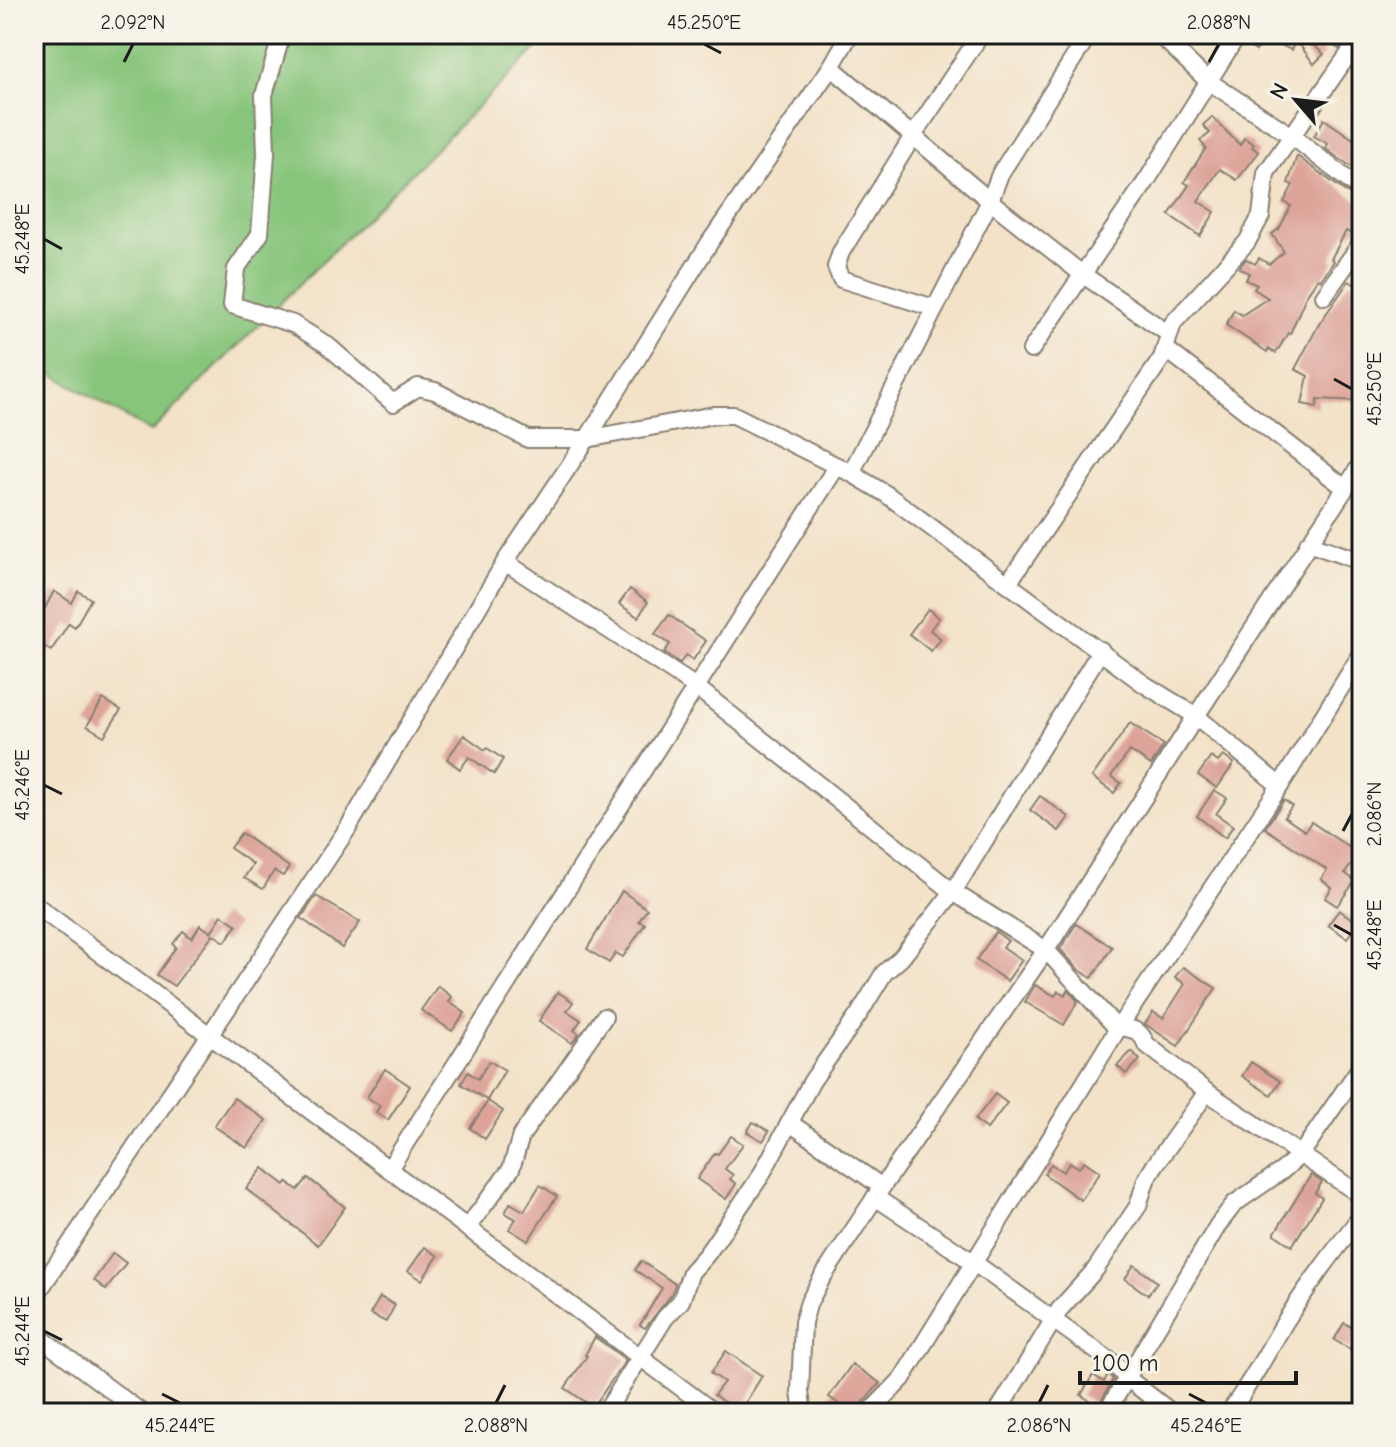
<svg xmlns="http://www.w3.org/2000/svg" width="1396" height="1447" font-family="'Comic Neue',sans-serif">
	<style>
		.green { fill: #88c57b; stroke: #52704c; stroke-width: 2 }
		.building { fill: #dda398 }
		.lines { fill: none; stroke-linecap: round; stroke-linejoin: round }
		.minor-casing { stroke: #887f72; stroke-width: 20 }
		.minor { stroke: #fff; stroke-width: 16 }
		.ticks { fill: none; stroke: #1c1c1c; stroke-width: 3 }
		.neatline { fill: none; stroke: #1c1c1c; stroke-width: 3 }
		.ticks-label { font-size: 20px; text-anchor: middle; fill: #1c1c1c }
	</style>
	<rect width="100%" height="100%" fill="#f7f3e8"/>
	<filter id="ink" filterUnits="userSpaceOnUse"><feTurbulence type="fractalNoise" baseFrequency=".0125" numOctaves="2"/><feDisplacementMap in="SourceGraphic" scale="16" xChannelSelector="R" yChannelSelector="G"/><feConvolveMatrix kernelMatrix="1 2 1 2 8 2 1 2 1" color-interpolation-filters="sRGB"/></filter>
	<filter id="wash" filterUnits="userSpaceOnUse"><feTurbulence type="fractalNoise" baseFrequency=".006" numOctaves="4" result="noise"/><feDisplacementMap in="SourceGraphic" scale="32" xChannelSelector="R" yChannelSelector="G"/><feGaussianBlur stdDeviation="1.8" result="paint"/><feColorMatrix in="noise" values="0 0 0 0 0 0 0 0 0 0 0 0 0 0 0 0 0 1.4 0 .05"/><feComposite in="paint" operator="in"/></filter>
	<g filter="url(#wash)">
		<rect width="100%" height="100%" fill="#f3e2c8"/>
		<polygon class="green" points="34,34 551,34 151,432 34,363"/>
		<g id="blocks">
			<g class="building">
				<polygon points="1249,34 1300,34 1324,54 1314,64 1296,40 1291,50 1265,37 1256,51 1245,44"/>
				<polygon points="1318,34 1349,34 1339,49"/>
				<polygon points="1212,117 1240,145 1244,138 1254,144 1252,147 1259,152 1237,180 1220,169 1198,201 1215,212 1200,236 1169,215 1189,185 1184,182 1206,148 1200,141 1210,133 1203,125"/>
				<polygon points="1324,119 1362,145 1362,173 1338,158 1325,148 1328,144 1314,136"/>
				<polygon points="1297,156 1362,204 1362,230 1354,231 1352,234 1346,231 1331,259 1334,261 1321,280 1318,278 1306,296 1290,334 1288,333 1276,353 1268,349 1267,352 1226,325 1234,310 1242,315 1268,298 1254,289 1257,285 1246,280 1249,273 1239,268 1246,259 1255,264 1259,258 1269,264 1284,252 1272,234 1279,229 1291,206 1284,202 1293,185 1288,183"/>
				<polygon points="1362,274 1362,353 1358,359 1362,362 1362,401 1318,399 1317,407 1302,404 1308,376 1295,369 1319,324 1349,281 1354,284"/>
				<polygon points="630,589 648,602 638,617 619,604"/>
				<polygon points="54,591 72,603 78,591 91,599 75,627 69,623 51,651 34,639 34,610 38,603 45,608"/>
				<polygon points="928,609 939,618 930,630 941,639 931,651 909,634"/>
				<polygon points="669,615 706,641 693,660 686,655 680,663 664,653 670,644 655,634"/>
				<polygon points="103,699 121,710 104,736 87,726"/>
				<polygon points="1130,723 1164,745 1151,765 1130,751 1111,776 1121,783 1114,793 1092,777"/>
				<polygon points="464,735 485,750 487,748 503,759 494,774 469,757 460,769 447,759"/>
				<polygon points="1223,756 1234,763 1217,788 1198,775 1211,757 1218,762"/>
				<polygon points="1214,790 1227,798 1216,814 1233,826 1225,838 1197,816"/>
				<polygon points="1040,796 1069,817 1059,831 1030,810"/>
				<polygon points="1284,800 1292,806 1284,817 1305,831 1311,822 1359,854 1345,873 1355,881 1337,906 1325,898 1332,888 1321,879 1327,870 1265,828"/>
				<polygon points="241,833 289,867 283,876 274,871 263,889 244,878 253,864 230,848"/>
				<polygon points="622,891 647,909 639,921 645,924 623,957 616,953 609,963 587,949"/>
				<polygon points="316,896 360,922 342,948 301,918"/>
				<polygon points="1339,910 1358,923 1347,938 1328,925"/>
				<polygon points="222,915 237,925 225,942 213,934 174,986 157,975 176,947 173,944 183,931 192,938 200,925 211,932"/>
				<polygon points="1076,924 1112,947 1092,978 1078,969 1060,949"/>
				<polygon points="996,932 1008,941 1003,947 1022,960 1007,981 976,960"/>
				<polygon points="1183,967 1216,988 1178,1046 1145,1024 1153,1012 1163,1018 1169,1009 1185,984 1175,977"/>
				<polygon points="1035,985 1055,996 1058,991 1065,995 1068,990 1078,1001 1064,1025 1025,1002"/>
				<polygon points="438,986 452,997 449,1002 465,1013 452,1031 421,1010"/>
				<polygon points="558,992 573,1002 567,1011 581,1020 574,1030 579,1034 572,1043 539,1021"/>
				<polygon points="1132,1051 1140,1060 1126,1074 1117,1066"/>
				<polygon points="489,1061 505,1070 487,1100 461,1084 468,1072 478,1079"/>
				<polygon points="1251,1062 1280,1081 1271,1095 1242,1076"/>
				<polygon points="385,1069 410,1086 388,1120 376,1112 380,1106 367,1097"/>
				<polygon points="995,1094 1007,1103 987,1129 975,1120"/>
				<polygon points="234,1098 266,1120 247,1148 214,1126"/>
				<polygon points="488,1101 503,1111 485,1139 470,1128"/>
				<polygon points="753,1122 769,1131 763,1141 747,1132"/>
				<polygon points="731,1136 743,1144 725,1169 733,1175 730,1179 736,1184 726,1199 697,1179 715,1153 718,1154"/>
				<polygon points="1084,1161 1100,1172 1081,1200 1044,1174 1051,1164 1063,1172 1070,1162 1079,1168"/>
				<polygon points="263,1168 285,1185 287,1182 298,1190 308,1178 345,1207 318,1245 246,1189"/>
				<polygon points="1311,1175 1322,1182 1315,1193 1322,1198 1292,1246 1274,1234"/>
				<polygon points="540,1185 557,1196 528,1241 509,1229 516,1219 505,1213 510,1203 524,1211"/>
				<polygon points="425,1247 438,1256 422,1280 408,1271"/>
				<polygon points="113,1253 126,1263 106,1290 94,1280"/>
				<polygon points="641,1261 675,1284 671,1295 645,1328 640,1325 662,1288 635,1270"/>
				<polygon points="1134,1265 1157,1282 1148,1295 1125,1279"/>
				<polygon points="380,1297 395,1305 386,1322 370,1314"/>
				<polygon points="1344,1323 1359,1331 1350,1349 1334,1340"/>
				<polygon points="595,1337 626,1360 593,1407 565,1388 587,1356 585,1355"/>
				<polygon points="726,1351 762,1376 739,1413 714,1395 724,1382 711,1373"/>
				<polygon points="852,1364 880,1383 861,1405 858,1413 852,1413 829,1397"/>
				<polygon points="1108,1374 1113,1379 1095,1413 1089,1410 1093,1403 1081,1395 1093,1375 1104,1382"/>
			</g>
		</g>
	</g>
	<g filter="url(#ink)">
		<use href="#blocks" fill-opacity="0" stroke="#887f72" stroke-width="2"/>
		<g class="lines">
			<g class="minor-casing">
				<g id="minor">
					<polyline points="282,34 264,95 266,154 260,234 236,269 232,305 293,324 327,345 393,403 418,387 435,391 528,439 587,439 714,415 734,415 851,473 886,494 1144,684 1196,716 1280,786"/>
					<polyline points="1159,34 1208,81 1292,136 1362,191"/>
					<polyline points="831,67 990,201 1082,274 1169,334"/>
					<polyline points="1324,296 1362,242"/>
					<polyline points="934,308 841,279 836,267 841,252 913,136 981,34"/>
					<polyline points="1166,349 1345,488"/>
					<polyline points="1031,350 1147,180 1238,34"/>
					<polyline points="851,473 990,201 1000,174 1089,34"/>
					<polyline points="1308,543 1362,562"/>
					<polyline points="505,562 696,687 953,892 1101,650"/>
					<polyline points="1008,583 1162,358 1173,323 1247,242 1261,216 1266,173 1362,35"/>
					<polyline points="34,904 715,1413"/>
					<polyline points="790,1123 882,1187"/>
					<polyline points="389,1169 837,466"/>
					<polyline points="875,1197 973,1262 1113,1363 1127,1378 1106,1413"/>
					<polyline points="467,1228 511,1169 521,1136 604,1017"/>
					<polyline points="34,1298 348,828 505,562 587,439 710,242 831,67 850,34"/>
					<polyline points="34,1333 142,1413"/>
					<path d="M 605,1413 L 665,1318 L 681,1301 L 691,1272 L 707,1254 L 760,1177 L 812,1081 L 859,1014 L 884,973 L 901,958 L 953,892 L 1046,950 L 1114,1025 C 1129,1030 1139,1026 1146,1044 L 1207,1092 L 1362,1196"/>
					<polyline points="803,1413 800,1392 803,1322 809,1302 822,1278 882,1187 1046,950 1196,716 1362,463"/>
					<polyline points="869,1413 902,1379 1119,1027 1280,786 1362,653"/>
					<polyline points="997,1413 1060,1309 1095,1270 1138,1206 1146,1180 1155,1165 1207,1092"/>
					<polyline points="1172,1413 1127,1378 1218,1225 1234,1204 1283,1170 1301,1154 1362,1065"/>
					<path d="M 1229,1413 C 1250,1384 1267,1353 1285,1322 C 1308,1285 1335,1250 1362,1215"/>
					<polyline points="1360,1413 1362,1409"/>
				</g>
			</g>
			<use href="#minor" class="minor"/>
		</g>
	</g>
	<path class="ticks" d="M 704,44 L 721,53M 124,62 L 133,44M 1209,62 L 1219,44M 44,239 L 62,249M 1334,379 L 1352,389M 44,785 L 62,794M 1343,831 L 1352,814M 1334,925 L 1352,935M 44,1331 L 62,1340M 162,1394 L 180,1403M 1189,1394 L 1206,1403M 496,1403 L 505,1385M 1039,1403 L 1048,1385"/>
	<rect width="1396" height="1447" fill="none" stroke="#f7f3e8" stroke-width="88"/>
	<g transform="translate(1296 100) rotate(298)" stroke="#f7f3e8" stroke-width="6" paint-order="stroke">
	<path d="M0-6L14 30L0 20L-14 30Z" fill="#1c1c1c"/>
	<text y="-12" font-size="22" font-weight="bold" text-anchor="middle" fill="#1c1c1c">N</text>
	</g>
	<path d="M1080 1371v12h216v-12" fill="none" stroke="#1c1c1c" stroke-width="4"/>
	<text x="1092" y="1371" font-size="24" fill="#1c1c1c" stroke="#f7f3e8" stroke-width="6" paint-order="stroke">100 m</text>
	<rect x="44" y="44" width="1308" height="1359" class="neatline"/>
	<g class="ticks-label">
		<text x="133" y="29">2.092°N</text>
		<text x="704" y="29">45.250°E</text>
		<text x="1219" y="29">2.088°N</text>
		<text transform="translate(22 239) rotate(-90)" y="7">45.248°E</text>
		<text transform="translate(1374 389) rotate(-90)" y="7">45.250°E</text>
		<text transform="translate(22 785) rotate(-90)" y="7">45.246°E</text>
		<text transform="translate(1374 814) rotate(-90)" y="7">2.086°N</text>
		<text transform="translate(1374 935) rotate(-90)" y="7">45.248°E</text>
		<text transform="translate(22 1331) rotate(-90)" y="7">45.244°E</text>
		<text x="180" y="1432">45.244°E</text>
		<text x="496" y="1432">2.088°N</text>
		<text x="1039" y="1432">2.086°N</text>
		<text x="1206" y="1432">45.246°E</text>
	</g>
</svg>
